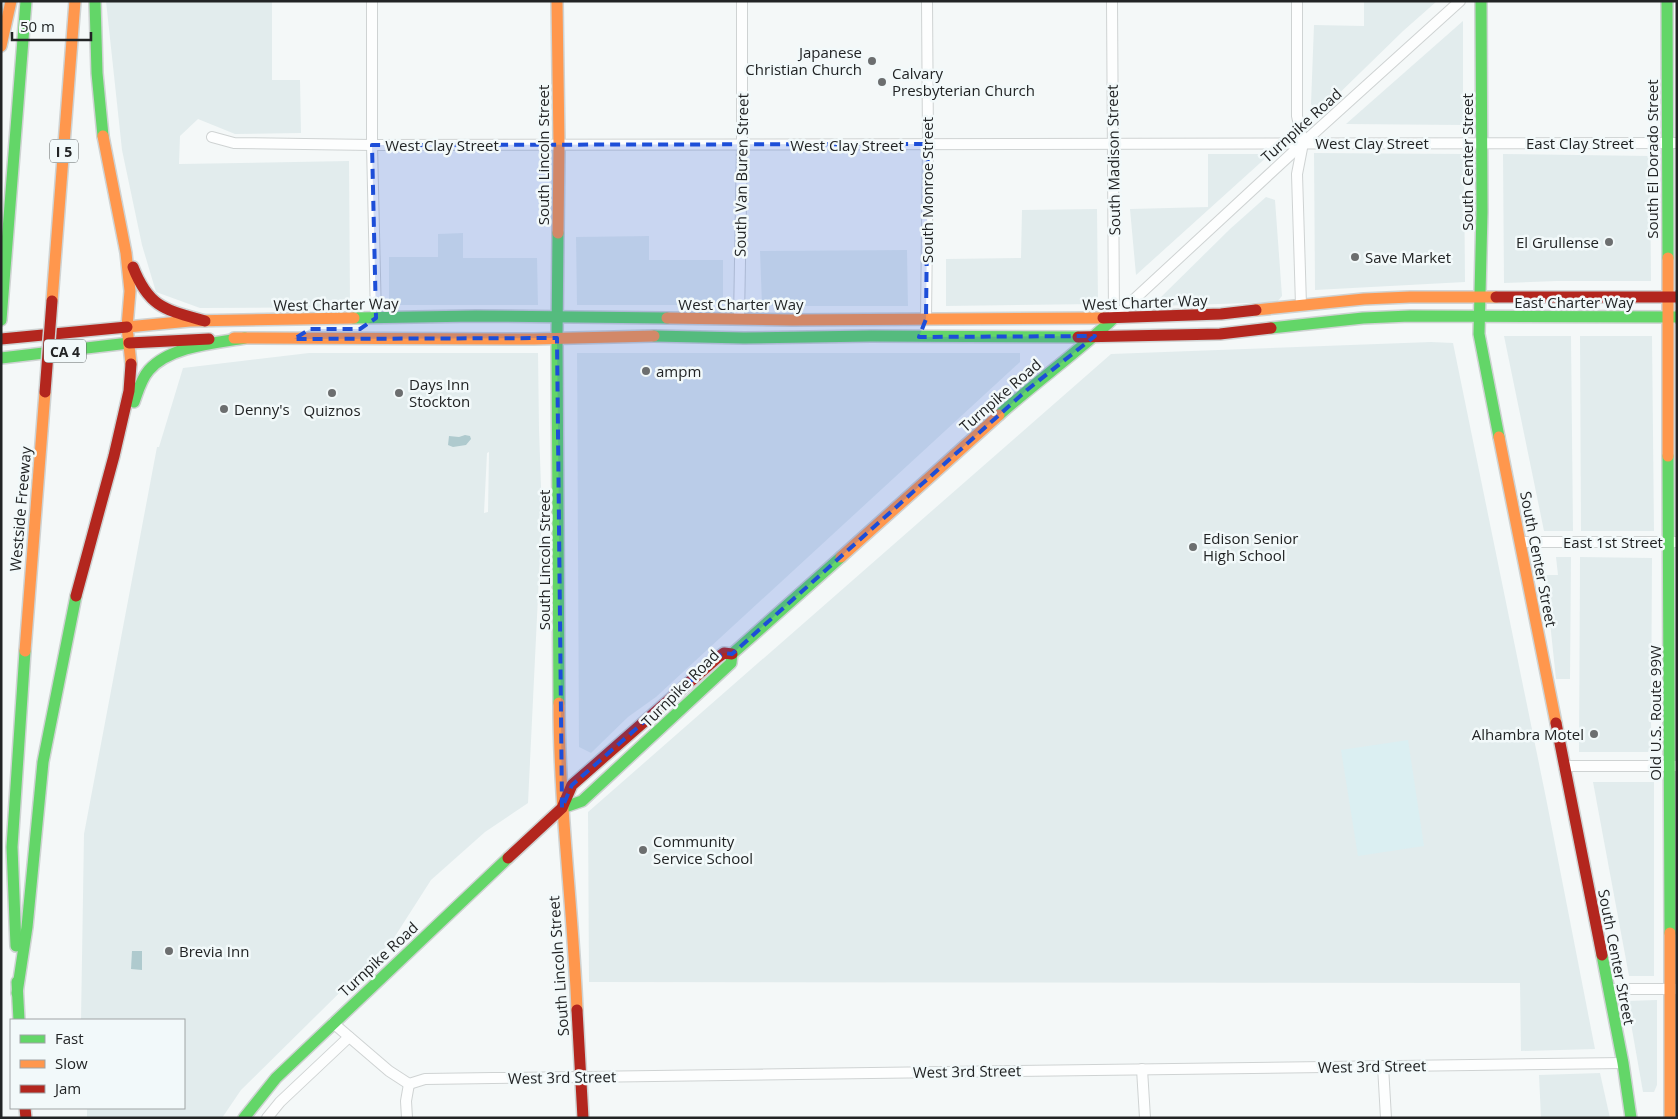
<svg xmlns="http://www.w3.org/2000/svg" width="1678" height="1119" font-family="'Open Sans',sans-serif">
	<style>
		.built { fill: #e2eced; fill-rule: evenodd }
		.green { fill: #dbeff2 }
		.water { fill: #afcace }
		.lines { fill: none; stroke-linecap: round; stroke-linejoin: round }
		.street-casing { stroke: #cfd3d3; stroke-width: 12 }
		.fast-casing { stroke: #cfd3d3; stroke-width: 14 }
		.slow-casing { stroke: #cfd3d3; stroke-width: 14 }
		.jam-casing { stroke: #cfd3d3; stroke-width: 14 }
		.street { stroke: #fdfefe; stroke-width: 10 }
		.fast { stroke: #63d668; stroke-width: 11 }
		.slow { stroke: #ff974d; stroke-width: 11 }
		.jam { stroke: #b3261e; stroke-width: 11 }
		.jam-bridge-casing { stroke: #cfd3d3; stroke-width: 14; stroke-linecap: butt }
		.jam-bridge { stroke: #b3261e; stroke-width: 11 }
		.marked { fill: #1d4ed8; fill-opacity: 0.2; stroke: #1d4ed8; stroke-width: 4; stroke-dasharray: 10 6; stroke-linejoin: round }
		.poi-dot { fill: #6c6e6f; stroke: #f2f9fa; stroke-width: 2 }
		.labels { text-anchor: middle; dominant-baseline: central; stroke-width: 5; stroke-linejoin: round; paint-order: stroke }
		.shield { fill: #f2f9fa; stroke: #606465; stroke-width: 1 }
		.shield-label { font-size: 14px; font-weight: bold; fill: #222425 }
		.poi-label { font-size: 15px; fill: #222425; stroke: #f2f9fa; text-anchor: start }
		.street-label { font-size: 15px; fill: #222425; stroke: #f2f9fa }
	</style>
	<rect width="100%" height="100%" fill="#f4f8f8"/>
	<g class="built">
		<polygon points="106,1 272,1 272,80 300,80 301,133 235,134 198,119 180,136 179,164 349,161 350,307 200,308 156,292 142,245 122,150"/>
		<polygon points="1364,1 1437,1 1403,31 1323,109 1316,111 1311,104 1314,25 1364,26"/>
		<polygon points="1463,21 1463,125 1346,124"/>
		<polygon points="1314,153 1464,154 1465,282 1315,290"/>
		<polygon points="1208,154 1270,154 1136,275 1130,209 1208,207"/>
		<polygon points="1503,154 1650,156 1651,281 1557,281 1504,283"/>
		<polygon points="1266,197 1275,200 1282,296 1277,302 1158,306 1158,300 1230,229"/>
		<polygon points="1097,209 1098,304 946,306 946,259 1021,258 1022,210"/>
		<polygon points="463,233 463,258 537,258 538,305 389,305 389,257 438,257 438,234"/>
		<polygon points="649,236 649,260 723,260 723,305 577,305 576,237"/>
		<polygon points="907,250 908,306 762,306 760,251"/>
		<polygon points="1504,336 1571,336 1573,531 1544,531"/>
		<polygon points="1580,336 1652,336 1654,531 1581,531"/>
		<polygon points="1431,342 1453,343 1546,798 1595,1049 1521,1051 1520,983 589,982 588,812 1111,354"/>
		<path d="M 309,353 L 538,353 L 539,430 L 542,514 L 528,803 L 485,832 L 431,880 L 392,941 L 241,1090 L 222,1118 L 87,1118 L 87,1108 L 184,1108 L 184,1020 L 81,1020 L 84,834 L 157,447 L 159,447 L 183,368 ZM 489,452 L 488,512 L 484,513 L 487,453 Z"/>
		<polygon points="577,353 1020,353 1020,362 656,697 628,717 591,753 579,747"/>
		<polygon points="1556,557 1571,557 1570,679 1556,679 1545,575 1558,575"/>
		<polygon points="1580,557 1652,558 1651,749 1648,752 1579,752"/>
		<polygon points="1593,782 1654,782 1654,976 1629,976"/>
		<polygon points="1657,1000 1657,1085 1654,1092 1643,1092 1627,1001"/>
		<polygon points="1600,1073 1610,1118 1541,1118 1539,1075"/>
	</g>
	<polygon class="green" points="1408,740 1424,846 1358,856 1341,750"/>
	<g class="water">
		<polygon points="465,435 470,436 471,439 466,445 453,447 448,445 449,436 459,437"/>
		<polygon points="132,951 142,951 142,970 131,969"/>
	</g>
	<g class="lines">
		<g class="street-casing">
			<g id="street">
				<polyline points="372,1 372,145 376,318"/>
				<polyline points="1112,1 1114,318"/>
				<polyline points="1297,1 1297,116 1303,143 1297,174 1301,305"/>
				<polyline points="212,137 234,143 372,145 1677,143"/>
				<polyline points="1114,318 1303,143 1460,1"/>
				<polyline points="739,319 742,145 742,1"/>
				<polyline points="926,319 928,144 927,1"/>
				<polyline points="1520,542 1677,542"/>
				<polyline points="1564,766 1677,766"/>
				<polyline points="1609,989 1677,989"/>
				<polyline points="333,1023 389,1071 409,1084 425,1079 1623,1063"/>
				<polyline points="1383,1066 1386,1118"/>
				<polyline points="1142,1069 1145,1118"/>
				<polyline points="267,1118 280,1102 349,1037"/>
				<polyline points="407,1118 406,1101 409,1084"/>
			</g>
		</g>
		<g class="fast-casing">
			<g id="fast">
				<polyline points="95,1 97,73 103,136"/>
				<polyline points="1481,1 1482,212 1479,334 1499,437"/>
				<polyline points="1667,1 1668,258"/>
				<polyline points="558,233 557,338 559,703"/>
				<polyline points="354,318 476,316 667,318"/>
				<polyline points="1,320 26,1"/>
				<polyline points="1271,328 1363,318 1410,316 1677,317"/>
				<polyline points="654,336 744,338 871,336 1078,337"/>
				<polyline points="1,358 129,343"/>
				<path d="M 134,402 C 138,391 141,379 149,370 C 170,346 216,343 245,338"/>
				<path d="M 999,415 C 1037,381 1078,352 1114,318"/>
				<polyline points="1668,456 1670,933"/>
				<polyline points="562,808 582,801 731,663 732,654 841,557"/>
				<polyline points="16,946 12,847 25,651"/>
				<polyline points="1602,955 1623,1063 1631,1118"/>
				<polyline points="17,982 19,1020"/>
				<polyline points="17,993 27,927 43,762 76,596"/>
				<polyline points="244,1118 276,1078 508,858"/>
			</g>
		</g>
		<g class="slow-casing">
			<g id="slow">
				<polyline points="557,1 559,145 558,233"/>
				<polyline points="1,46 11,1"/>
				<polyline points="103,136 126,253 130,291 127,327 131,364"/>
				<polyline points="1668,258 1668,456"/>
				<polyline points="52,301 75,1"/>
				<polyline points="1256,310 1364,299 1410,297 1496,297"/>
				<polyline points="667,318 792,320 1103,318"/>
				<polyline points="127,327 190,321 354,318"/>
				<polyline points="234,338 534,339 654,336"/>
				<polyline points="1499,437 1556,723"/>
				<polyline points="841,557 999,415"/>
				<polyline points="25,651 45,392"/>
				<path d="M 559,703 C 559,806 573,907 577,1010"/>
				<polyline points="1670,933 1670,1118"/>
			</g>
		</g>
		<g class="jam-casing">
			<g id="jam">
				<path d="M 133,267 C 149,308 166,310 205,321"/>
				<polyline points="1496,297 1677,297"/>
				<polyline points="1103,318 1221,314 1256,310"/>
				<polyline points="1078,337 1220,334 1271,328"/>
				<polyline points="1,339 127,327"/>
				<polyline points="129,343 209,339"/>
				<polyline points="76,596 114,456 129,391 131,364"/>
				<polyline points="1556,723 1602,955"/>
				<polyline points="508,858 562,808 572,785 717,658 724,653 732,654"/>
				<polyline points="577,1010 583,1118"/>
				<polyline points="25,1108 26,1118"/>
			</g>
		</g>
		<use href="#street" class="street"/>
		<use href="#fast" class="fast"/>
		<use href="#slow" class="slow"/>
		<use href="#jam" class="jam"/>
		<g class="jam-bridge-casing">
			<polyline id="jam-bridge" points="45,392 52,301"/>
		</g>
		<use href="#jam-bridge" class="jam-bridge"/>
	</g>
	<path class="marked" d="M 928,144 L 926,319 L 919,337 L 1095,336 L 1027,390 L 732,654 L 724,653 L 717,658 L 572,785 L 562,808 L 557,338 L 294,339 L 310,329 L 360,329 L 376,318 L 372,145 Z"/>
	<g class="poi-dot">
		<circle cx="872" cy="61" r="5"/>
		<circle cx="882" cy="82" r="5"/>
		<circle cx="1609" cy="242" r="5"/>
		<circle cx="1355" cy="257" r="5"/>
		<circle cx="646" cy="371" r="5"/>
		<circle cx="332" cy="393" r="5"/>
		<circle cx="399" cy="393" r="5"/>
		<circle cx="224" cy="409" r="5"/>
		<circle cx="1193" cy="547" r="5"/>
		<circle cx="1594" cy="734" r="5"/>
		<circle cx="643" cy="850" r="5"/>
		<circle cx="169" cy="951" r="5"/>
	</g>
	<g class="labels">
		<g class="shield">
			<rect x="50" y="139.5" width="28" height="23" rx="4"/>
			<rect x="44" y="339.5" width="42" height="23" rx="4"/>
		</g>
		<g class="shield-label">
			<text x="64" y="151">I 5</text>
			<text x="65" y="351">CA 4</text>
		</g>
		<g class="poi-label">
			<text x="862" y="52" text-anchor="end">Japanese<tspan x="862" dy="17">Christian Church</tspan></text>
			<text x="892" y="73">Calvary<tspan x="892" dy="17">Presbyterian Church</tspan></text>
			<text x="1599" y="242" text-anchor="end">El Grullense</text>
			<text x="1365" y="257">Save Market</text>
			<text x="656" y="371">ampm</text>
			<text x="409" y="384">Days Inn<tspan x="409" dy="17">Stockton</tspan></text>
			<text x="234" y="409">Denny's</text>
			<text x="332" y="410" text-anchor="middle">Quiznos</text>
			<text x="1203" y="538">Edison Senior<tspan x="1203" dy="17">High School</tspan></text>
			<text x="1584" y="734" text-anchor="end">Alhambra Motel</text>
			<text x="653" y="841">Community<tspan x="653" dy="17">Service School</tspan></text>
			<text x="179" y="951">Brevia Inn</text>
		</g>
		<g class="street-label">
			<text transform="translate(1301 125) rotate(-42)">Turnpike Road</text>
			<text x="1372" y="143">West Clay Street</text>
			<text x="1580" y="143">East Clay Street</text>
			<text x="442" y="145">West Clay Street</text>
			<text x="847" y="145">West Clay Street</text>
			<text transform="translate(543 155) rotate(-90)">South Lincoln Street</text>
			<text transform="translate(1652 159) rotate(-90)">South El Dorado Street</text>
			<text transform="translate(1113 160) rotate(-91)">South Madison Street</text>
			<text transform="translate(1467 162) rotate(-90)">South Center Street</text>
			<text transform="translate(741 175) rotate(-89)">South Van Buren Street</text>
			<text transform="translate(927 190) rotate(-90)">South Monroe Street</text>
			<text transform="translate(1145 302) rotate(-2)">West Charter Way</text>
			<text x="1574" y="302">East Charter Way</text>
			<text transform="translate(336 304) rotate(-1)">West Charter Way</text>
			<text x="741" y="304">West Charter Way</text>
			<text transform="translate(1000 395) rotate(-41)">Turnpike Road</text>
			<text transform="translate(20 509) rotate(-85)">Westside Freeway</text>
			<text x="1613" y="542">East 1st Street</text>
			<text transform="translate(1539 559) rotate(79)">South Center Street</text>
			<text transform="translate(544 560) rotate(-90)">South Lincoln Street</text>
			<text transform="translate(680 688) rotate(-45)">Turnpike Road</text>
			<text transform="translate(1655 713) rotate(-90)">Old U.S. Route 99W</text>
			<text transform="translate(1617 957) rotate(79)">South Center Street</text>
			<text transform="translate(378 959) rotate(-43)">Turnpike Road</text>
			<text transform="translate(558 966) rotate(-94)">South Lincoln Street</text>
			<text transform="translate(1372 1066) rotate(-1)">West 3rd Street</text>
			<text transform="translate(967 1071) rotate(-1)">West 3rd Street</text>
			<text transform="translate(562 1077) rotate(-1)">West 3rd Street</text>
		</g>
	</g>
	<rect width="1678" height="1119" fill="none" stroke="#222425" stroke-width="5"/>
	<rect x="10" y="1019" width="175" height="90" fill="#f2f9fa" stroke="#9fa4a5"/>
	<rect x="20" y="1035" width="25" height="8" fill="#63d668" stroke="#9fa4a5"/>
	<text x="55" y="1044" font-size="15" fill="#222425">Fast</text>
	<rect x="20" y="1060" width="25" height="8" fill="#ff974d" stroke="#9fa4a5"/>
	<text x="55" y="1069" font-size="15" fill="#222425">Slow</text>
	<rect x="20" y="1085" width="25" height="8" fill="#b3261e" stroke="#9fa4a5"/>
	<text x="55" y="1094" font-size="15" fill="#222425">Jam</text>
	<path d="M12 32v8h79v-8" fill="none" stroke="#222425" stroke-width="2.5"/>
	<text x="20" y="32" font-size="15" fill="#222425" stroke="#f2f9fa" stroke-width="4" paint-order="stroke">50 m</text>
</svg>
